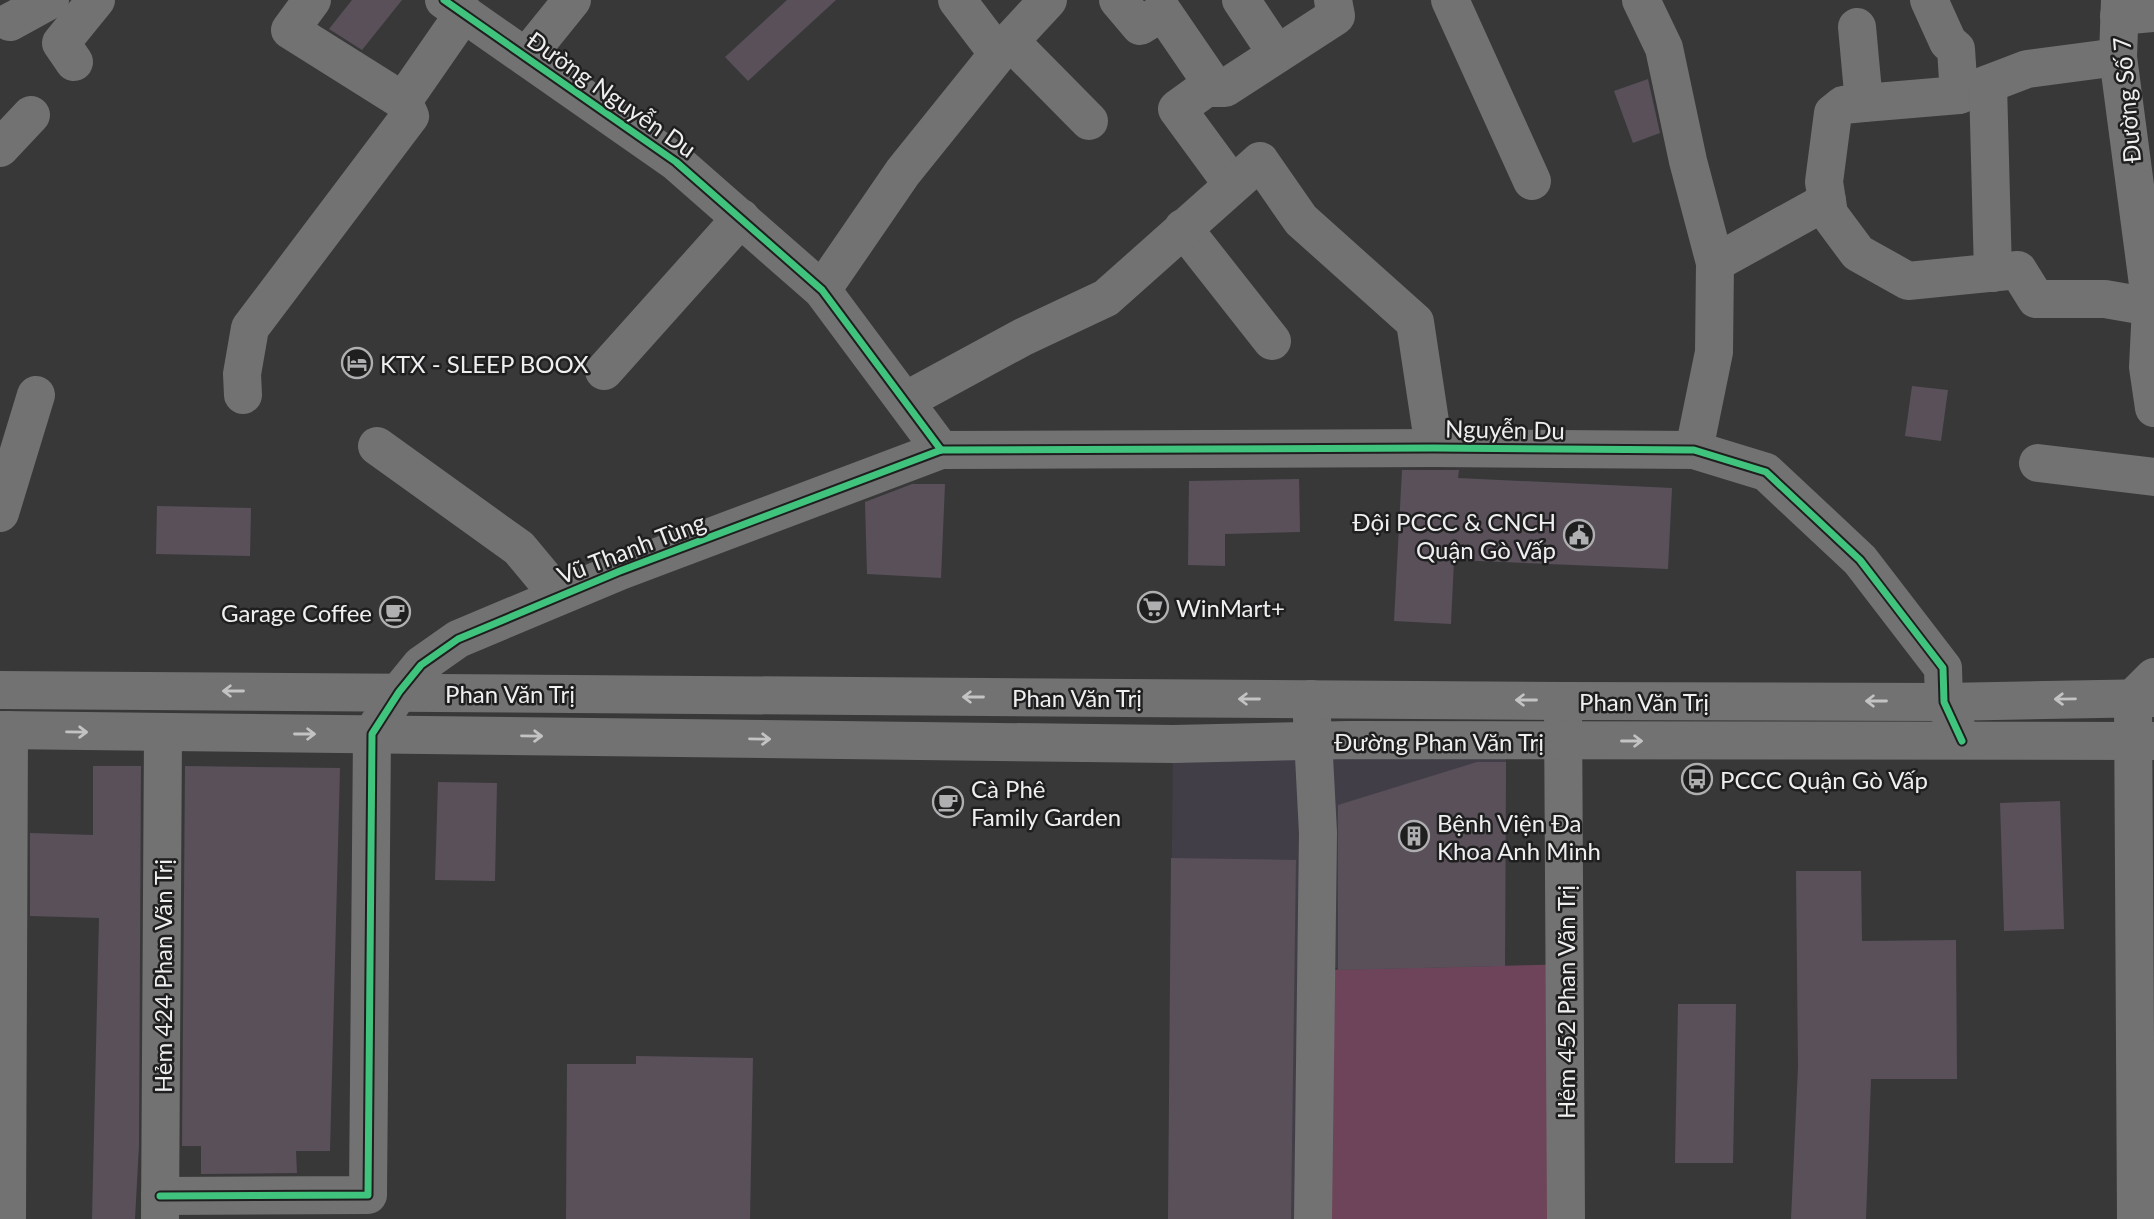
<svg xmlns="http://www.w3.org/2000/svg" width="2154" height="1219" font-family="Lato,sans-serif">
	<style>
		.built { fill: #423e47 }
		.green { fill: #6e445a }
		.building { fill: #59505a }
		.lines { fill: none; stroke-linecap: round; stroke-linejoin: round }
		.minor { stroke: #727272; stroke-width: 38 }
		.major { stroke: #727273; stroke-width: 38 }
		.cycleway-casing { stroke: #1f1f20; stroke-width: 11 }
		.cycleway { stroke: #40c37c; stroke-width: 7 }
		.oneway { stroke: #c3c3c4 }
		.labels { text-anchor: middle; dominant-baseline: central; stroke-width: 5; stroke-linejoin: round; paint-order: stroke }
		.street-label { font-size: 24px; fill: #efeef0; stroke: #1f1f20 }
		.poi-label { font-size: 24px; fill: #efeef0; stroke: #1f1f20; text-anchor: start }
	</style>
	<rect width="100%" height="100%" fill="#383839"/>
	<polygon class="built" points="1173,744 1506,753 1505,966 1324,968 1299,1219 1168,1219"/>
	<polygon class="green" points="1581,964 1575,1219 1316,1219 1322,970"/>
	<g class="building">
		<polygon points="352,0 402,0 362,50 329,29"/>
		<polygon points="787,0 836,0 748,81 725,57"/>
		<polygon points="1648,79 1660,133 1633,143 1614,91"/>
		<polygon points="1912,386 1948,390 1941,441 1905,436"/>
		<polygon points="1402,470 1459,470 1458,478 1672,488 1668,569 1454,560 1451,624 1394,621"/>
		<polygon points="1299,479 1300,532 1225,534 1225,566 1188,565 1189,481"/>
		<polygon points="912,484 945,484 941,578 867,574 865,502"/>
		<polygon points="157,506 251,508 250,556 156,554"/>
		<polygon points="1477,762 1506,762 1505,966 1338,970 1338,805"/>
		<polygon points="93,766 141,766 139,1145 135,1219 92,1219 99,918 30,916 30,833 93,835"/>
		<polygon points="185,766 340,768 330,1151 296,1151 297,1173 201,1174 201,1146 182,1146"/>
		<polygon points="438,782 497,783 495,881 435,880"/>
		<polygon points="2060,801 2064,929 2004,931 2000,803"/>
		<polygon points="1171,858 1296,860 1291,1219 1168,1219"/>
		<polygon points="1796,871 1861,871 1862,941 1956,940 1957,1079 1871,1079 1866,1219 1791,1219 1798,1067"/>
		<polygon points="1678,1004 1736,1004 1733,1163 1675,1163"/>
		<polygon points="636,1056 753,1058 750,1219 566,1219 567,1064 636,1064"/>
	</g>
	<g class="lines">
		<g class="minor">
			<polyline points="312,0 290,30 403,101"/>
			<polyline points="444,0 676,162 822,290 941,450"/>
			<polyline points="957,0 998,54"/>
			<polyline points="1118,0 1140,26 1163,12 1215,88"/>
			<polyline points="1241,0 1277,54"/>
			<polyline points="1450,0 1532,181"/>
			<polyline points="1641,0 1664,48 1688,161 1715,263 1714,352 1694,450"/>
			<polyline points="1929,0 1948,42 1956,49 1959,95"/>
			<polyline points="2120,0 2118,57 2151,307 2148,367 2154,408"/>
			<polyline points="2119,16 2154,13"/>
			<polyline points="10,22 50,0"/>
			<polyline points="1857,27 1864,103 1959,95 2027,69 2118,57"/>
			<polyline points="1010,41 1089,121"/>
			<polyline points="526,57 572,0"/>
			<polyline points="74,62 61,43 96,0"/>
			<polyline points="1988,84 1993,273"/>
			<polyline points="0,148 31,115"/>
			<polyline points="1232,184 1177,109 1206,88 1225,88 1336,16 1333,0"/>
			<polyline points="1827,201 1824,182 1833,113 1843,105 1864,103"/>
			<polyline points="1183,228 1272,341"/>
			<polyline points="1715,263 1827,201 1829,214 1858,253 1908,281 2018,270 2036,299 2105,299 2151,307"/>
			<polyline points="822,290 903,172 998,54 1048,0"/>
			<polyline points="604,371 741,218"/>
			<polyline points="243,395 242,374 250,328 410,116 403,101 464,13"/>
			<polyline points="905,401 1023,337 1106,298 1260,161 1301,220 1415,322 1434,448"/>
			<polyline points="377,446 519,548 559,596"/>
			<polyline points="2038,463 2154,477"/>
			<polyline points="0,513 36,395"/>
			<polyline points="1311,699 1318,833 1313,1219"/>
			<polyline points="1563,707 1566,1219"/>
			<polyline points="160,1196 368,1195 372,734 399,692 421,665 458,639 620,571 941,450 1434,448 1694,450 1766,472 1860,560 1943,668 1944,702 1959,733"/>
			<polyline points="7,1219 9,730"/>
			<polyline points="160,1219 163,734"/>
			<polyline points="2136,1219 2133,698 2154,677"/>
		</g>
		<g class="major">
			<polyline points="0,690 1563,701 1944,702 2154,698"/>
			<polyline points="0,730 1173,744 1349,740 2154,741"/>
		</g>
		<g class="cycleway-casing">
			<g id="cycleway">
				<polyline points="444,0 676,162 822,290 941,450"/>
				<polyline points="160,1196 368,1195 372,734 399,692 421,665 458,639 620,571 941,450 1434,448 1694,450 1766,472 1860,560 1943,668 1944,702 1962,741"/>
			</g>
		</g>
		<use href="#cycleway" class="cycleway"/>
	</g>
	<defs><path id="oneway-shaft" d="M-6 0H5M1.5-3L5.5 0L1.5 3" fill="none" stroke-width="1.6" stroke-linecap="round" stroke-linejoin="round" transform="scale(1.75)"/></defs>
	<g class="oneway">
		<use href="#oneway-shaft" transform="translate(233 691) rotate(-180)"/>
		<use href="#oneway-shaft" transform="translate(973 697) rotate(-180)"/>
		<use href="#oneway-shaft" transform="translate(1249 699) rotate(-180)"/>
		<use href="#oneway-shaft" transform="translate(2065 699) rotate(179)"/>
		<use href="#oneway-shaft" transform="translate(1526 700) rotate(-180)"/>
		<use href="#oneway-shaft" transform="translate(1876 701) rotate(-180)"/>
		<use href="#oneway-shaft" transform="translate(77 732) rotate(1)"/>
		<use href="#oneway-shaft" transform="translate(305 734)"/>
		<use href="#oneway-shaft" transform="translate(532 736) rotate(1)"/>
		<use href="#oneway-shaft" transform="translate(760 739) rotate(1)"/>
		<use href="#oneway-shaft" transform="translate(1632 741)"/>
	</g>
	<defs>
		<g id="hotel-ring" transform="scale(1.575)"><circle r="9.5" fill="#1f1f20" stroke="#afaeb0" stroke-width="1.5"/><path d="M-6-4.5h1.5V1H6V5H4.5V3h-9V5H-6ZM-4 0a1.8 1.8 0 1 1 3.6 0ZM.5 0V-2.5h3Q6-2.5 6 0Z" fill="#afaeb0"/></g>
		<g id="civic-ring" transform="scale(1.575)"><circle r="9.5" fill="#1f1f20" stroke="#afaeb0" stroke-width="1.5"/><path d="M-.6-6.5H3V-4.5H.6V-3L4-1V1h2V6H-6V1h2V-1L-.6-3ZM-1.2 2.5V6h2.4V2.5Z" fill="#afaeb0"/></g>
		<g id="supermarket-ring" transform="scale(1.575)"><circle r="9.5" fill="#1f1f20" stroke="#afaeb0" stroke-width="1.5"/><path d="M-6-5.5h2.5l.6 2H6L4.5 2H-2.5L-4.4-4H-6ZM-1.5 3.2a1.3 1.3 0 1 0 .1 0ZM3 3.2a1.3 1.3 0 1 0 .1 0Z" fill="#afaeb0"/></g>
		<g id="cafe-ring" transform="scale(1.575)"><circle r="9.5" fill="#1f1f20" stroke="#afaeb0" stroke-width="1.5"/><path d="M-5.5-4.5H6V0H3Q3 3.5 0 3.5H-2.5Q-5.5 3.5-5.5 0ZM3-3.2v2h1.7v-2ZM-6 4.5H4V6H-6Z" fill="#afaeb0"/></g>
		<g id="bus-ring" transform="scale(1.575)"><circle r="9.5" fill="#1f1f20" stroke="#afaeb0" stroke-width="1.5"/><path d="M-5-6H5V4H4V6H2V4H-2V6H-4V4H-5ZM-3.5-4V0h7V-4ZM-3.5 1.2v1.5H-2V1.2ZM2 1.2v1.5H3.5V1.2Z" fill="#afaeb0"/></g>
		<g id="building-ring" transform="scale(1.575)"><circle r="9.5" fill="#1f1f20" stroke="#afaeb0" stroke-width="1.5"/><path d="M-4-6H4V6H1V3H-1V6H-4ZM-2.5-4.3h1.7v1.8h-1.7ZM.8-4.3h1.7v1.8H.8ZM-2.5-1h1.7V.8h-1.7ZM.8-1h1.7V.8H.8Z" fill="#afaeb0"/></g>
	</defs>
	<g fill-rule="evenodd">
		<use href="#hotel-ring" x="357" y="363"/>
		<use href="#civic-ring" x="1579" y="535"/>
		<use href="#supermarket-ring" x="1153" y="607"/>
		<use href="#cafe-ring" x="395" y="612"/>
		<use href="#bus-ring" x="1697" y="779"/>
		<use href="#cafe-ring" x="948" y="802"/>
		<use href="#building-ring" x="1414" y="836"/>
	</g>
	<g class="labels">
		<g class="street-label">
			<text transform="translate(612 94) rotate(35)">Đường Nguyễn Du</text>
			<text transform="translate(2126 100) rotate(-95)">Đường Số 7</text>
			<text transform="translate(1505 429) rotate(1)">Nguyễn Du</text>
			<text transform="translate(631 548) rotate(-21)">Vũ Thanh Tùng</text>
			<text x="510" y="693">Phan Văn Trị</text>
			<text x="1077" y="697">Phan Văn Trị</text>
			<text x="1644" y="701">Phan Văn Trị</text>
			<text x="1439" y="741">Đường Phan Văn Trị</text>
			<text transform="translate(162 976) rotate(-90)">Hẻm 424 Phan Văn Trị</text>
			<text transform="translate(1565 1002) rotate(-90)">Hẻm 452 Phan Văn Trị</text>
		</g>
		<g class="poi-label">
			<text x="380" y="363">KTX - SLEEP BOOX</text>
			<text x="1556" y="521" text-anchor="end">Đội PCCC &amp; CNCH<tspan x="1556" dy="28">Quận Gò Vấp</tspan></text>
			<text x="1176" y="607">WinMart+</text>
			<text x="372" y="612" text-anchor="end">Garage Coffee</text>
			<text x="1720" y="779">PCCC Quận Gò Vấp</text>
			<text x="971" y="788">Cà Phê<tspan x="971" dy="28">Family Garden</tspan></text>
			<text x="1437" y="822">Bệnh Viện Đa<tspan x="1437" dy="28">Khoa Anh Minh</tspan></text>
		</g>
	</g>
</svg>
